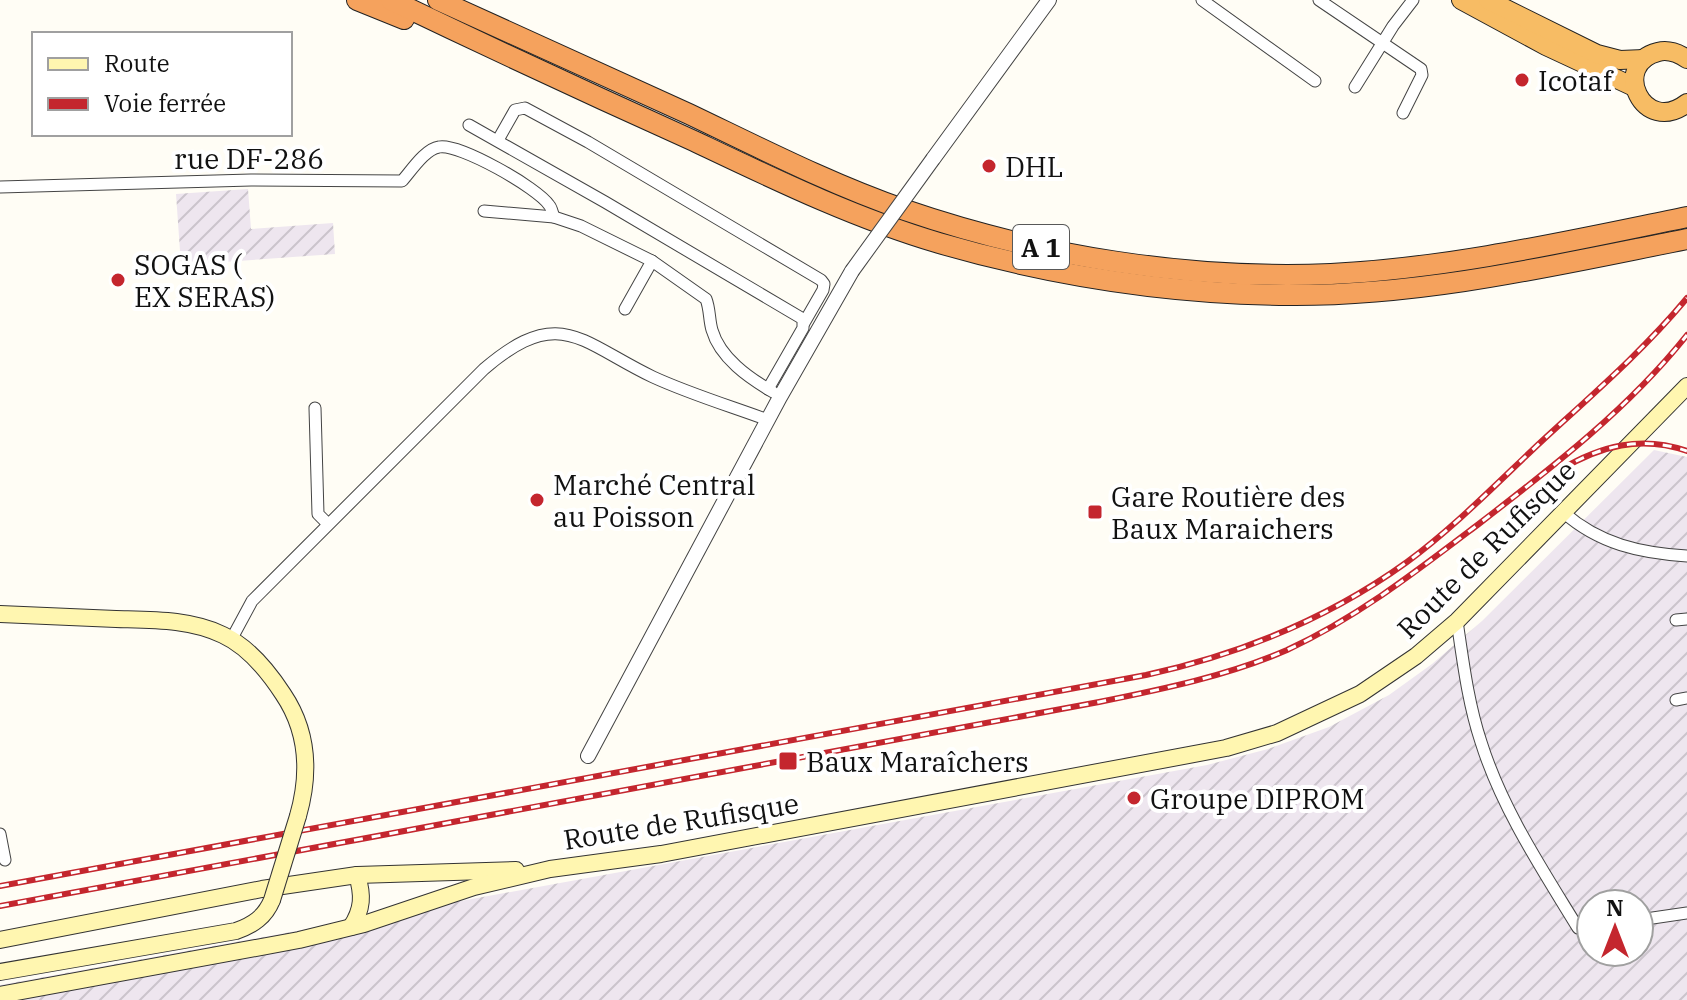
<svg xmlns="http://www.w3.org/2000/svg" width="1687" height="1000" font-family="'IBM Plex Serif',serif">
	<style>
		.industrial { fill: url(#industrial-furrows); fill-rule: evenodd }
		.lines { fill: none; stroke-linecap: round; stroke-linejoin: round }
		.minor-casing { stroke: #444; stroke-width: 13 }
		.tertiary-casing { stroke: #444; stroke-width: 16 }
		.secondary-casing { stroke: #333; stroke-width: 18 }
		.trunk-casing { stroke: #222; stroke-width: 20 }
		.motorway-casing { stroke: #222; stroke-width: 22 }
		.minor { stroke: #fff; stroke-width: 11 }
		.tertiary { stroke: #fff; stroke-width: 14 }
		.secondary { stroke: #fff6b0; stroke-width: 16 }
		.trunk { stroke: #f7bc64; stroke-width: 18 }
		.motorway { stroke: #f5a25d; stroke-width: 20 }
		.rail-casing { stroke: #c4262e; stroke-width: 6 }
		.rail { stroke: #fff; stroke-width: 3; stroke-dasharray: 9; stroke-linecap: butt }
		.tertiary-bridge-casing { stroke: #444; stroke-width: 16; stroke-linecap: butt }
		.secondary-bridge-casing { stroke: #333; stroke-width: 18; stroke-linecap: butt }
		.tertiary-bridge { stroke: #fff; stroke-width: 14 }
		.secondary-bridge { stroke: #fff6b0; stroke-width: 16 }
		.poi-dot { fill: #c4262e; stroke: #fff; stroke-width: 3 }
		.labels { text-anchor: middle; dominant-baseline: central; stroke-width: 8; stroke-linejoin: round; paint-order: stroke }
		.shield { fill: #fff; stroke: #585858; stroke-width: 2 }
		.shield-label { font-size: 26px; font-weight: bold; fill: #111 }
		.poi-label { font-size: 28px; fill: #111; stroke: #fff; text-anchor: start }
		.street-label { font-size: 28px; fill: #111; stroke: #fff }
	</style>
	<defs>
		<pattern id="industrial-furrows" width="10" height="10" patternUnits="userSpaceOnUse" patternTransform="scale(2)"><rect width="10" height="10" fill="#eee6ef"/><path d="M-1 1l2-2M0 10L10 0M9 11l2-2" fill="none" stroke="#cbc4cc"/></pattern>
	</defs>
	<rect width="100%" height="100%" fill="#fffdf5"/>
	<g class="industrial">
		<polygon points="248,189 251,229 333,223 335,254 181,265 176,194"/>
		<path d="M 1654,450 L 1687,457 L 1687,1000 L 0,1000 L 0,985 L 1207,765 L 1268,749 L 1329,727 L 1389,695 L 1432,664 L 1482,621 ZM 1591,904 L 1639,904 L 1639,952 L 1591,952 Z"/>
	</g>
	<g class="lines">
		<g class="minor-casing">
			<g id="minor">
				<polyline points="1202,0 1315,81"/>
				<polyline points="1319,0 1421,69 1422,75 1403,113"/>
				<polyline points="1355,87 1393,26 1413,0"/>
				<polyline points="469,125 605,202 803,319 803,328 768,389"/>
				<polyline points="498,140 515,110 525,108 588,142 821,280 824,284 823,290 804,323"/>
				<path d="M 0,187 L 251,180 L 402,181 C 411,171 425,149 439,147 C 459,143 538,188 549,205 C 552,208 552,213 554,217"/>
				<path d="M 484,211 L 554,217 L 581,226 L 652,261 L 706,299 C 710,309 709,320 712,330 C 720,358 749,378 773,392"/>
				<polyline points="625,309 652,261"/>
				<polyline points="315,408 318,514 328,524"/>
				<path d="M 1563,512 C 1599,544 1640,553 1687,556"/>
				<polyline points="1676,620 1687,619"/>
				<path d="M 1457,621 C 1463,661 1468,703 1481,742 C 1502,809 1542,869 1578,928 L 1591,927"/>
				<path d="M 231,640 L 252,601 L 484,369 C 560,304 580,342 653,377 C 690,394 730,406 768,420"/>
				<polyline points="1676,700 1687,698"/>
				<polyline points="0,834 5,860"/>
				<polyline points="1639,920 1687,913"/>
			</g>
		</g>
		<g class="tertiary-casing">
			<g id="tertiary">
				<polyline points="933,159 1049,0"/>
				<polyline points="588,756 780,397 852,271"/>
			</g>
		</g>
		<g class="secondary-casing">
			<g id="secondary">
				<path d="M 0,614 C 39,616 77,617 116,619 C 152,620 190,619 223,635 C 249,647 268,671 283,694 C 308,731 310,774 298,816"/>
				<path d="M 351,927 C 363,909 363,895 357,875"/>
				<polyline points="0,940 262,889 357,875 516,870"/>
				<path d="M 0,972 L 236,931 C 253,925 265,917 272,900"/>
				<polyline points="0,995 299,940 364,924 474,887 550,869 661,854 1226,748 1277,733 1360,694 1416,656 1457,621 1687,386"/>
			</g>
		</g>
		<g class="trunk-casing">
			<g id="trunk">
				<polyline points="1461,0 1546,46 1634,87"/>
				<polyline points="1488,0 1597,54 1620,60 1644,59"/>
				<path d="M 1687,59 C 1678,53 1669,49 1658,52 C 1610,64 1643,137 1687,103"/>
			</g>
		</g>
		<g class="motorway-casing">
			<g id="motorway">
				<polyline points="357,0 404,19"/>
				<path d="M 391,0 C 491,48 592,95 694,141 C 774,179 854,218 939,243 C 1053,276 1171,294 1289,295 C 1424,296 1556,265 1687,239"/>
				<path d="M 438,0 C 521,38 605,76 689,114 C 760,148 830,184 905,210 C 1039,256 1188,280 1331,274 C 1451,268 1569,241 1687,217"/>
			</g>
		</g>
		<use href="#minor" class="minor"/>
		<use href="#tertiary" class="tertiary"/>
		<use href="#secondary" class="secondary"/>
		<use href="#trunk" class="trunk"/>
		<use href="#motorway" class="motorway"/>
		<g class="rail-casing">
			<g id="rail">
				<path d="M 1560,470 C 1600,446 1641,435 1687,451"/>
				<path d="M 0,886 L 1146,675 C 1241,654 1328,619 1407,562 C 1456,526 1499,481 1543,440 C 1593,394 1644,350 1687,298"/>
				<path d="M 0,906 L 1099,702 C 1163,689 1227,676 1287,650 C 1358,617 1418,570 1480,523 C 1554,466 1629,408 1687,335"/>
			</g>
		</g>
		<use href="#rail" class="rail"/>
		<g class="tertiary-bridge-casing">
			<polyline id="tertiary-bridge" points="852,271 933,159"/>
		</g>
		<g class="secondary-bridge-casing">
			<polyline id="secondary-bridge" points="272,900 298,816"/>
		</g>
		<use href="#tertiary-bridge" class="tertiary-bridge"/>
		<use href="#secondary-bridge" class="secondary-bridge"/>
	</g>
	<g class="poi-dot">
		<circle cx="1522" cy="80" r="8"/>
		<circle cx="989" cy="166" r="8"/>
		<circle cx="118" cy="280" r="8"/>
		<circle cx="537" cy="500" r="8"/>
		<rect x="1087" y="504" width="16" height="16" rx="4"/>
		<rect x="778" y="751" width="20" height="20" rx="4"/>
		<circle cx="1134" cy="798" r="8"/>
	</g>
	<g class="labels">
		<rect class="shield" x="1013" y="225" width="56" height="44" rx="6"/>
		<g class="shield-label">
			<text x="1041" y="247">A 1</text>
		</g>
		<g class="poi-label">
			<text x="1538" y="80">Icotaf</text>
			<text x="1005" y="166">DHL</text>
			<text x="134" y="264">SOGAS (<tspan x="134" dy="32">EX SERAS)</tspan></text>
			<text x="553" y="484">Marché Central<tspan x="553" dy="32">au Poisson</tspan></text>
			<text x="1111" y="496">Gare Routière des<tspan x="1111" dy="32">Baux Maraichers</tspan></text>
			<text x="806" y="761">Baux Maraîchers</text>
			<text x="1150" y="798">Groupe DIPROM</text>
		</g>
		<g class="street-label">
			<text x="249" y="158">rue DF-286</text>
			<text transform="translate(1486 549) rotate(-45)">Route de Rufisque</text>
			<text transform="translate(681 821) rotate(-9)">Route de Rufisque</text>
		</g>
	</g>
	<rect x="32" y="32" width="260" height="104" fill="#ffffff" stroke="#a0a0a0" stroke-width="2"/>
	<rect x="48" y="58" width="40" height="12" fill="#fff6b0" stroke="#a0a0a0" stroke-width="2"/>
	<text x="104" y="72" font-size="24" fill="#111111">Route</text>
	<rect x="48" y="98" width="40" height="12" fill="#c4262e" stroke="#a0a0a0" stroke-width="2"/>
	<text x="104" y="112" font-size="24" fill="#111111">Voie ferrée</text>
	<g transform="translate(1615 928)"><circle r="38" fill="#ffffff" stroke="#a0a0a0" stroke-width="2"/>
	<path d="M0-6L14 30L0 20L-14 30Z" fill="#c4262e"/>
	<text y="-12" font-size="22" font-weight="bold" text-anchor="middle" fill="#111111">N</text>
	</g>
</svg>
